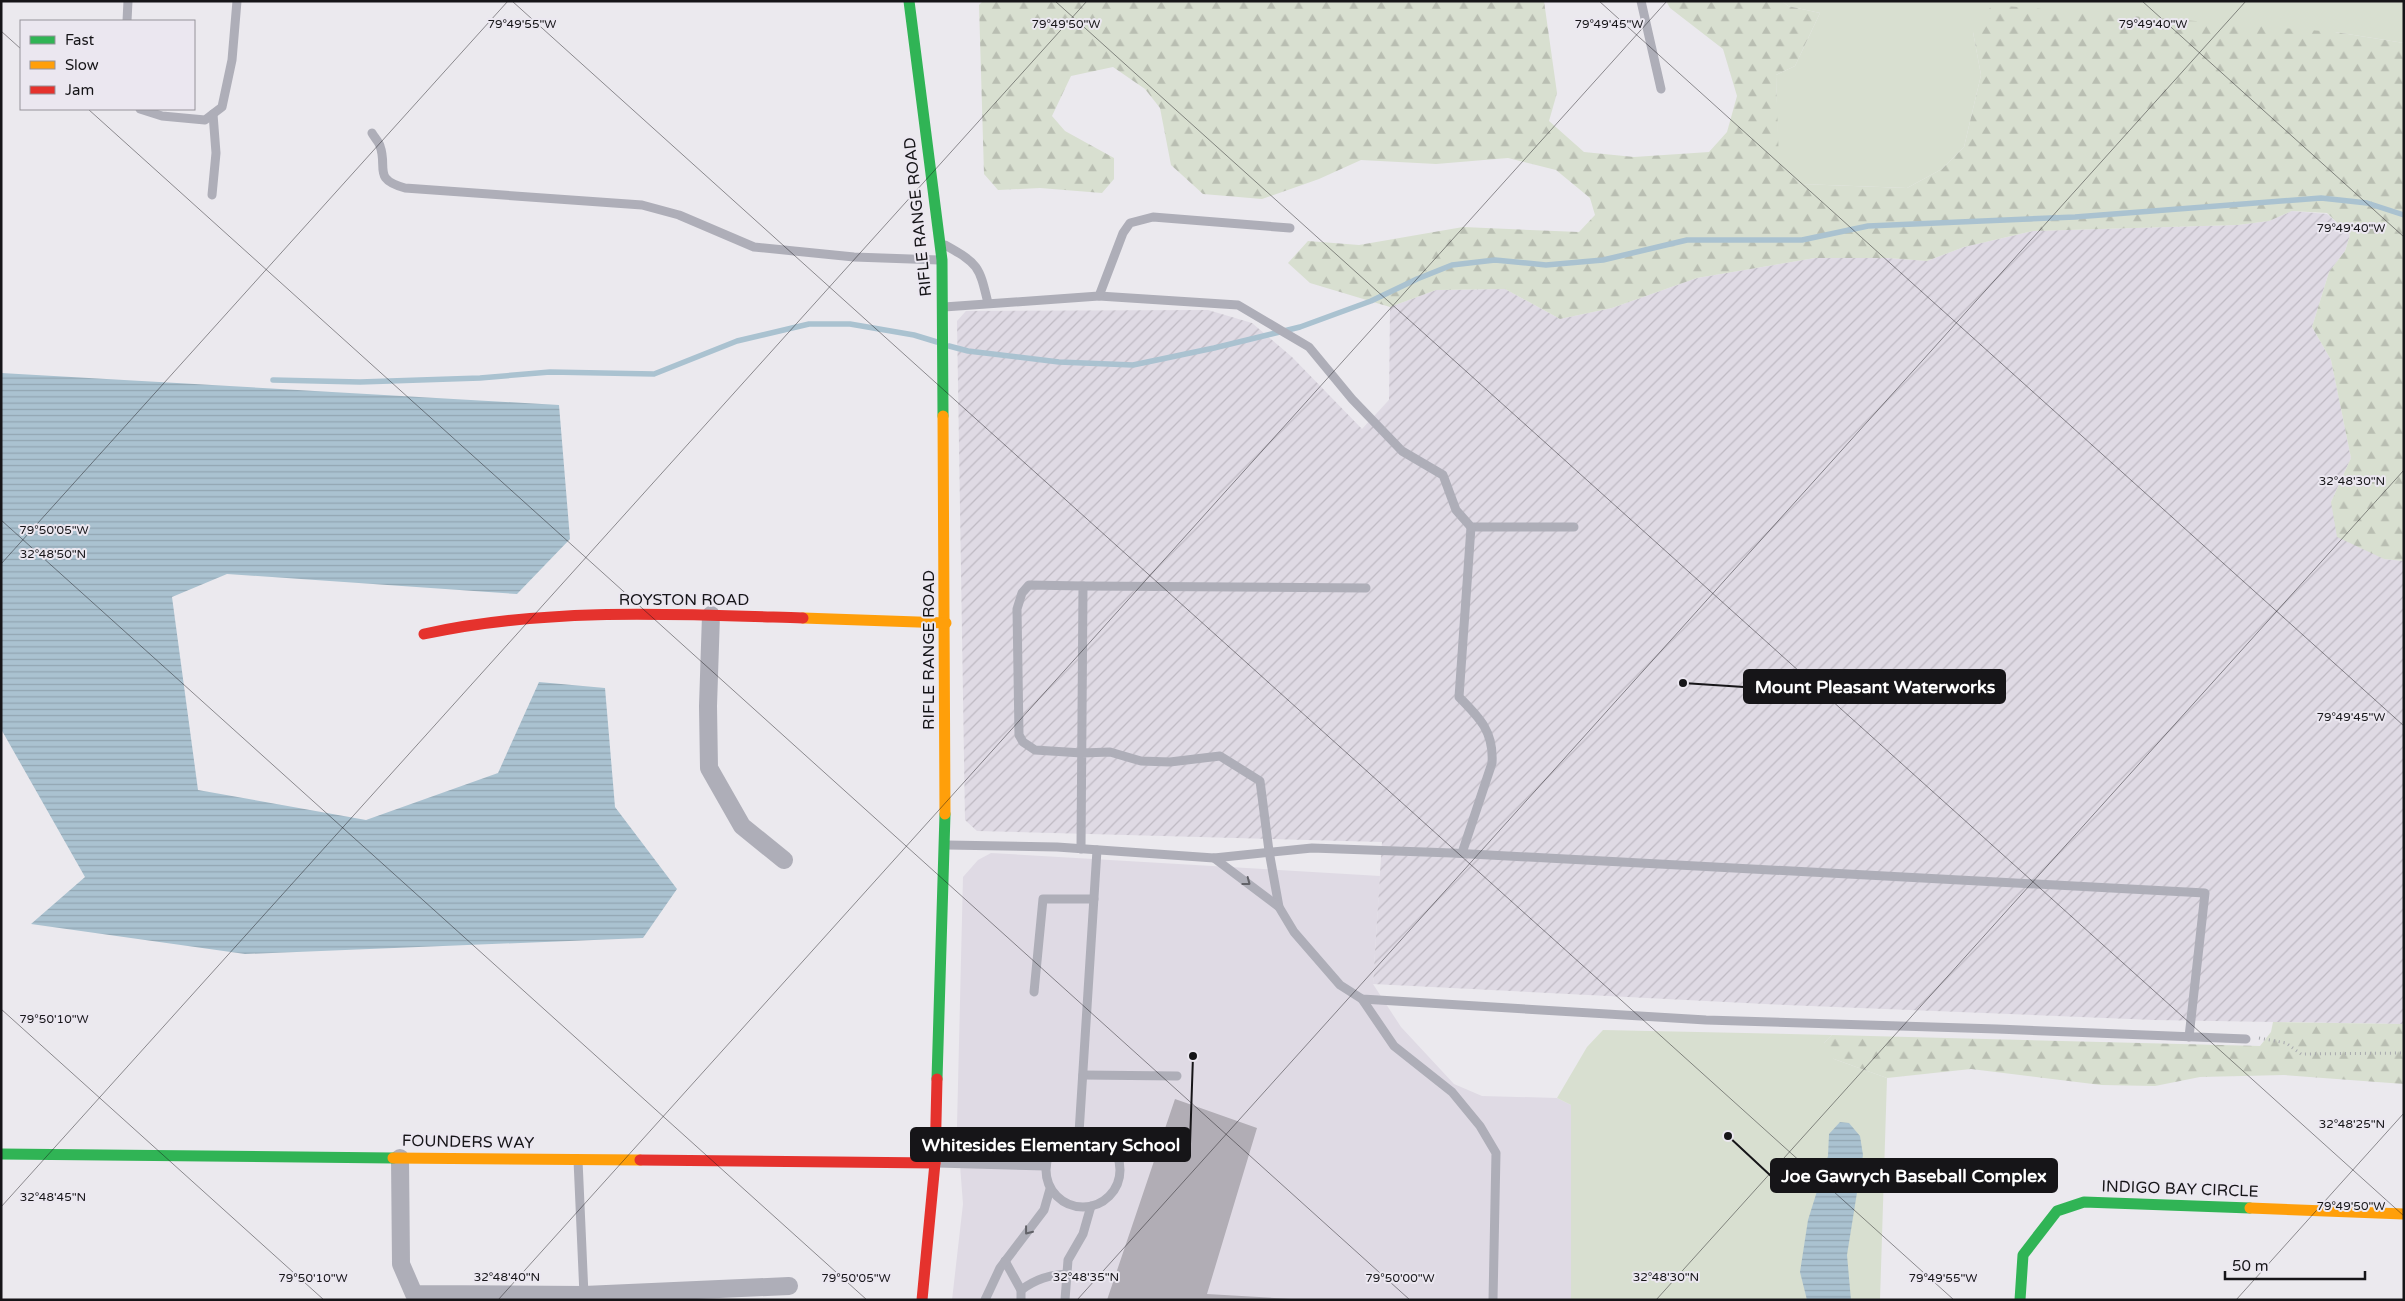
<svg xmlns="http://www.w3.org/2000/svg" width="2405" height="1301" font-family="'Varela Round',sans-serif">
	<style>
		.built { fill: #dfdae4 }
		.industrial { fill: url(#industrial-furrows) }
		.grass { fill: #d8dfd0 }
		.forest { fill: url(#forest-firs) }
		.water { fill: url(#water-rules) }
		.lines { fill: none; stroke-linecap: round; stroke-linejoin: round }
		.stream { stroke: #aac2d0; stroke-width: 5.5 }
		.building { fill: #b1adb5 }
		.path { stroke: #a7a8ae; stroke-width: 3; stroke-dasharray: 1 4; stroke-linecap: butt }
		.lane { stroke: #aeaeb8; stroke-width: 9 }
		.street { stroke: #aeaeb8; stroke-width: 18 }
		.fast { stroke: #30b455; stroke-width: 11 }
		.slow { stroke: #ff9f0a; stroke-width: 11 }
		.jam { stroke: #e5322d; stroke-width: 11 }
		.oneway { stroke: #626268 }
		.ticks { fill: none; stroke: #161518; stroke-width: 1; stroke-opacity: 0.45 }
		.labels { text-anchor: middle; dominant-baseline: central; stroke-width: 4; stroke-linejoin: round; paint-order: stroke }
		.street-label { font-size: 16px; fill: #161518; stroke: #ebe7f0 }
		.ticks-label { font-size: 12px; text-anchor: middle; fill: #161518; stroke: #ebe7f0; stroke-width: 4; stroke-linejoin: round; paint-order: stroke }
		.leader { fill: none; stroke: #161518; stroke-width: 2 }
		.callout-dot { fill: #161518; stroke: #ebe7f0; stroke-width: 2 }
		.callout { fill: #161518; stroke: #161518; stroke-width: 2 }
		.callout-label { font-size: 18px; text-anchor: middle; font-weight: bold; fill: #fff }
	</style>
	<defs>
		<pattern id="industrial-furrows" width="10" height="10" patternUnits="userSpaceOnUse" patternTransform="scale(1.25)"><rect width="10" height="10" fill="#dfdae4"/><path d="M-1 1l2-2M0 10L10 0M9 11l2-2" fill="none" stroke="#bfbac3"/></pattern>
		<pattern id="forest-firs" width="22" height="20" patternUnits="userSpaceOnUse" patternTransform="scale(1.25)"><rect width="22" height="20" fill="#d8dfd0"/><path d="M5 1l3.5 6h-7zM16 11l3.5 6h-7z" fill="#b9beb2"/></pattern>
		<pattern id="water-rules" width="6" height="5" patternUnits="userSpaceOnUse" patternTransform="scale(1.25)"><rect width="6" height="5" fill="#aac2d0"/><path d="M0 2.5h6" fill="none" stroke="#92a6b2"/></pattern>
	</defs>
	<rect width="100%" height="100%" fill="#ebe9ee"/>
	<polygon class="built" points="991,853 1380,876 1373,984 1401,1027 1454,1084 1482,1096 1557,1098 1571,1105 1571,1300 952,1300 963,1204 957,1126 963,877 978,860"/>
	<polygon class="industrial" points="2292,211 2327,214 2350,235 2345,251 2329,272 2312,327 2331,360 2351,458 2331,502 2384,559 2404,561 2404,1024 2154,1020 1786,1005 1373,984 1382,842 977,831 965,820 957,321 966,311 1208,310 1252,323 1292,357 1362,429 1389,400 1390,307 1436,290 1505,289 1560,319 1612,308 1697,278 1815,258 1888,258 1927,261 1964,247 2033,231 2238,225 2269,221"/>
	<g class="grass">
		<polygon points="1782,1 2404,1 2404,43 2335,32 1973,32 1981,75 1964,147 1942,169 1907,188 1800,184 1778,163 1776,75 1795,66 1820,13 1788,6"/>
		<polygon points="1603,1030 1832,1035 1824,1043 1834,1059 1887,1078 1880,1300 1571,1300 1571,1105 1557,1098 1587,1047"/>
	</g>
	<g class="forest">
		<polygon points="983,1 1544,1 1557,93 1549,121 1584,152 1634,157 1709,152 1727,132 1737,96 1723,49 1670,8 1666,1 1782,1 1788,6 1820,13 1795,66 1776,75 1779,163 1800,184 1907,188 1942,169 1964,147 1981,75 1973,32 1992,5 2335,32 2404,43 2404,561 2384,559 2337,537 2331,502 2351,458 2331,360 2312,327 2329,272 2345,251 2350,235 2327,213 2292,211 2269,221 2238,225 2033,231 1964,247 1927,261 1888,258 1815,258 1697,278 1612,308 1560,319 1505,289 1436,290 1390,307 1310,283 1288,263 1308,241 1359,245 1463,227 1579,232 1595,215 1590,198 1556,170 1508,158 1436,164 1361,160 1319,179 1262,199 1203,194 1171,165 1160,108 1145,89 1113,67 1071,76 1052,116 1065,131 1114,158 1114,179 1102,193 1040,188 998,190 984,174 979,5"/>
		<polygon points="2273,1022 2404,1024 2404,1084 2284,1075 2200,1077 2155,1086 2101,1085 1971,1069 1887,1078 1834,1059 1825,1052 1824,1043 1832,1035 2260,1046 2271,1032"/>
	</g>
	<g class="water">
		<polygon points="1,373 559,405 570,539 517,594 227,574 172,597 198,790 366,820 498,773 539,682 605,688 615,807 677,889 643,938 245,954 31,924 85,877 1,729"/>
		<polygon points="1840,1122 1849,1123 1860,1136 1863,1155 1847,1255 1851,1300 1807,1300 1800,1272 1808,1220 1828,1156 1829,1134"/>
	</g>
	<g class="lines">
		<g class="stream">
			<polyline points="949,346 968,351 1059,362 1133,365 1214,348 1300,327 1371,301 1417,279 1452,265 1495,260 1546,265 1603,260 1687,240 1802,240 1868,226 2075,217 2321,198 2367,203 2404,215"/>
			<polyline points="273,380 360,382 480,378 550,372 654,374 737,341 809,324 850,324 914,335 937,342"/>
		</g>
	</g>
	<polygon class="building" points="1175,1099 1257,1128 1207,1294 1308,1300 1107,1300"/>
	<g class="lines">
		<polyline class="path" points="2259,1038 2286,1043 2301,1054 2404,1053"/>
		<g class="lane">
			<polyline points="1641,1 1661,89"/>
			<polyline points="127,21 128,1"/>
			<polyline points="140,109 162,116 205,120 222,107 232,60 237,1"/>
			<path d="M 372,133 C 374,137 379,142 380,146 C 388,168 372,179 405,188 L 642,205 L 679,215 L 754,247 L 854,257 L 939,260"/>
			<polyline points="212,195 216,153 213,114"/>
			<path d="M 945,245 C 979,264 979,266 988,303"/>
			<polyline points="1099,296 1238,305 1309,347 1352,399 1402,451 1443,475 1456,510 1471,527 1574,527"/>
			<polyline points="944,307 1099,296 1123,233 1130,223 1153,217 1290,228"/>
			<polyline points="1083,586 1366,588"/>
			<polyline points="947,845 1057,847 1214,858 1312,848 1452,853 2205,893 2189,1037"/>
			<polyline points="1081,849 1083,586 1029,585 1022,593 1017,609 1019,735 1023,742 1035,750 1082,753 1110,752 1141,761 1170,762 1220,756 1260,781 1269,851 1279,907 1294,932 1340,985 1362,999 1706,1020 1997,1029 2246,1039"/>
			<path d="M 1462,853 L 1492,763 C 1494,732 1480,718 1459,697 L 1471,527"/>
			<polyline points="1214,858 1279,907"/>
			<polyline points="1034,992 1043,899 1094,899"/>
			<polyline points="1362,999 1394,1046 1452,1092 1480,1126 1496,1153 1493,1300"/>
			<polyline points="1083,1075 1177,1076"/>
			<circle cx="1083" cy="1170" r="37"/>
			<polyline points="1079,1133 1097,850"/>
			<polyline points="578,1160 584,1295"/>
			<polyline points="937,1163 1046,1166"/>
			<polyline points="1005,1261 1021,1290 1021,1300"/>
			<path d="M 1021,1290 C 1036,1279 1049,1275 1067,1274"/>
			<polyline points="985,1300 1000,1268 1044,1210 1050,1189"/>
			<polyline points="1065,1300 1068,1260 1083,1234 1091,1206"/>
		</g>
		<g class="street">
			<polyline points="711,615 708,706 709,768 742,826 784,860"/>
			<polyline points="400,1158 401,1264 414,1294 584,1295 789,1286"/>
		</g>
		<g class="fast">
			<polyline points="909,1 942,260 943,416"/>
			<polyline points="937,1079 945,814"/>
			<polyline points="1,1154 393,1158"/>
			<polyline points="2020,1300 2023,1255 2057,1211 2084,1202 2250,1208"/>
		</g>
		<g class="slow">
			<polyline points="943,416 945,814"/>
			<polyline points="803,618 946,623"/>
			<polyline points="393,1158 640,1160"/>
			<polyline points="2250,1208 2404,1214"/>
		</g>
		<g class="jam">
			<path d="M 424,634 C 548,607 677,614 803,618"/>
			<polyline points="640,1160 935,1163"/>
			<polyline points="922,1300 935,1163 937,1079"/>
		</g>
	</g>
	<defs><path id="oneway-chevron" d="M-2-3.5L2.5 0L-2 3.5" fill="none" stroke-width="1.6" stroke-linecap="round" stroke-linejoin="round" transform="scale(1.25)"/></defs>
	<g class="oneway">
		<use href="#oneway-chevron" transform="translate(1247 882) rotate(37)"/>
		<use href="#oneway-chevron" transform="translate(1028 1231) rotate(128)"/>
	</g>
	<path class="ticks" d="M 512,1 L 1954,1300M 1055,1 L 2404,1216M 1599,1 L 2404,726M 2142,1 L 2404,237M 1,31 L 21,49M 88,109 L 1410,1300M 1,520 L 867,1300M 1,564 L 508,1M 1,1009 L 324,1300M 1,1207 L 1087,1M 498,1300 L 1667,1M 1077,1300 L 2246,1M 1656,1300 L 2404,470M 2236,1300 L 2404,1113"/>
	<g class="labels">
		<g class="street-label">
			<text transform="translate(918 217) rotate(-96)">RIFLE RANGE ROAD</text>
			<text x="684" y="600">ROYSTON ROAD</text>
			<text transform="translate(929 650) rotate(-90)">RIFLE RANGE ROAD</text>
			<text transform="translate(468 1142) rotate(1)">FOUNDERS WAY</text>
			<text transform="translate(2180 1189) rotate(2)">INDIGO BAY CIRCLE</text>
		</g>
	</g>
	<g class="ticks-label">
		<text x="522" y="28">79°49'55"W</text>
		<text x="1066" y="28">79°49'50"W</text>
		<text x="1609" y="28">79°49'45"W</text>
		<text x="2153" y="28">79°49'40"W</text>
		<text x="2351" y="232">79°49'40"W</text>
		<text x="2352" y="485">32°48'30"N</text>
		<text x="54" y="534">79°50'05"W</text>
		<text x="53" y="558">32°48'50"N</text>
		<text x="2351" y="721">79°49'45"W</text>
		<text x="54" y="1023">79°50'10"W</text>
		<text x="2352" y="1128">32°48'25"N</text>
		<text x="53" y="1201">32°48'45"N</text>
		<text x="2351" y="1210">79°49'50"W</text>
		<text x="507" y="1281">32°48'40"N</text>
		<text x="1086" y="1281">32°48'35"N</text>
		<text x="1666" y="1281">32°48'30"N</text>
		<text x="313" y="1282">79°50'10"W</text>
		<text x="856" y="1282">79°50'05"W</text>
		<text x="1400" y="1282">79°50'00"W</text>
		<text x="1943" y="1282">79°49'55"W</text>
	</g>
	<path class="leader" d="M1683 683L1744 687M1193 1056L1190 1144M1728 1136L1771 1176"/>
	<g class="callout-dot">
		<circle cx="1683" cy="683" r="5"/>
		<circle cx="1193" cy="1056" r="5"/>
		<circle cx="1728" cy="1136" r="5"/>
	</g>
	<g class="callout">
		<rect x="1744" y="670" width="261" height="33" rx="5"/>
		<rect x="911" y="1128" width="279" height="33" rx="5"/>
		<rect x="1771" y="1159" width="286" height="33" rx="5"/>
	</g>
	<g class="callout-label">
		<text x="1875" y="693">Mount Pleasant Waterworks</text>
		<text x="1051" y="1151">Whitesides Elementary School</text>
		<text x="1914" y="1182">Joe Gawrych Baseball Complex</text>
	</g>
	<rect width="2405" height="1301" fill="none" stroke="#161518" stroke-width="5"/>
	<rect x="20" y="20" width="175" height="90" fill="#ebe7f0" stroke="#96939a"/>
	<rect x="30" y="36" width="25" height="8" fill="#30b455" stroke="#96939a"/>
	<text x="65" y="45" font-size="15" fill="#161518">Fast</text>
	<rect x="30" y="61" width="25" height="8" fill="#ff9f0a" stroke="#96939a"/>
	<text x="65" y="70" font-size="15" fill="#161518">Slow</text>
	<rect x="30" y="86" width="25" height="8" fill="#e5322d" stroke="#96939a"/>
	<text x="65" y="95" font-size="15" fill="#161518">Jam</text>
	<path d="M2225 1271v8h140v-8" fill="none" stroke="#161518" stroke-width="2.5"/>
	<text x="2232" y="1271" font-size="15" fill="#161518" stroke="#ebe7f0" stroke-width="4" paint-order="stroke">50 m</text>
</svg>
